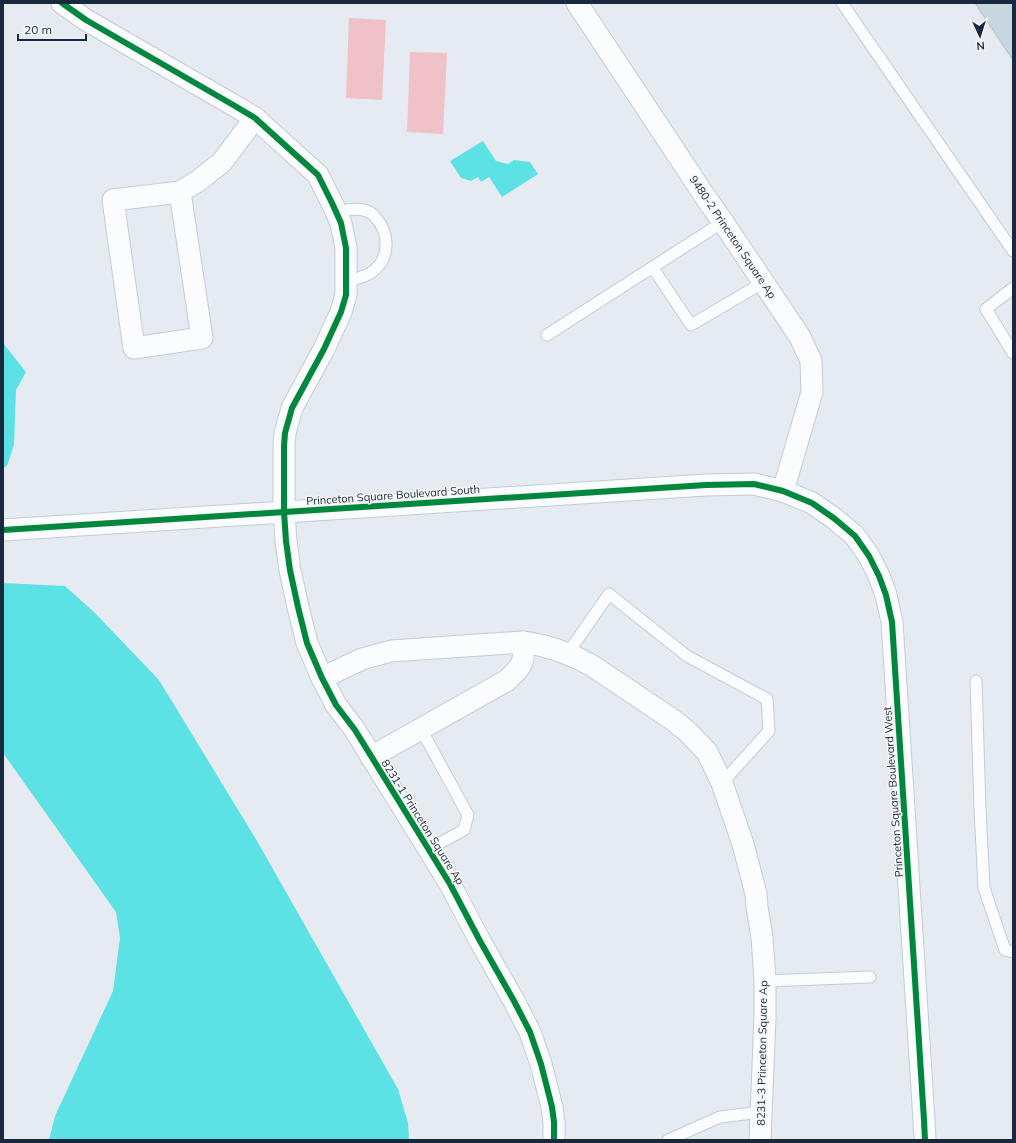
<svg xmlns="http://www.w3.org/2000/svg" width="1016" height="1143" font-family="Mulish,sans-serif">
	<style>
		.green { fill: #eec2c7 }
		.water { fill: #5ce2e5 }
		.building { fill: #c8d6df; stroke: #b0c0ca; filter: url(#shadow) }
		.lines { fill: none; stroke-linecap: round; stroke-linejoin: round }
		.lane-casing { stroke: #c1ccda; stroke-width: 13 }
		.street-casing { stroke: #c1ccda; stroke-width: 23 }
		.lane { stroke: #fbfcfd; stroke-width: 11 }
		.street { stroke: #fbfcfd; stroke-width: 21 }
		.cycleway-casing { stroke: #f6f6f6; stroke-width: 8 }
		.cycleway { stroke: #00873e; stroke-width: 6 }
		.labels { text-anchor: middle; dominant-baseline: central; stroke-width: 3; stroke-linejoin: round; paint-order: stroke }
		.street-label { font-size: 11px; fill: #18293f; stroke: #f6f6f6 }
	</style>
	<defs>
		<filter id="shadow"><feDropShadow dx="4.5" dy="2.5" stdDeviation="2" flood-color="#0004"/></filter>
	</defs>
	<rect width="100%" height="100%" fill="#e6ebf1"/>
	<g class="green">
		<polygon points="349,18 386,20 382,100 346,98"/>
		<polygon points="410,52 447,53 443,134 407,132"/>
	</g>
	<g class="water">
		<polygon points="483,141 496,161 508,164 514,160 530,162 538,174 502,197 489,177 481,182 478,177 471,181 461,178 450,161"/>
		<polygon points="3,343 26,372 16,390 14,445 7,466 3,468"/>
		<polygon points="3,583 65,586 95,613 159,680 257,841 398,1089 408,1123 409,1140 49,1140 55,1116 113,991 120,938 116,912 3,753"/>
	</g>
	<polygon class="building" points="975,3 1013,3 1013,60"/>
	<g class="lines">
		<g class="lane-casing">
			<g id="lane">
				<polyline points="842,3 1013,251"/>
				<path d="M 336,212 C 347,210 358,207 369,212 C 372,213 374,216 376,218 C 390,234 390,259 372,272 C 366,277 353,279 346,282"/>
				<polyline points="653,268 691,325 764,282"/>
				<polyline points="1013,288 986,309 1013,353"/>
				<polyline points="547,335 723,222"/>
				<polyline points="568,653 609,594 687,656 767,699 769,731 722,783"/>
				<polyline points="976,681 980,809 984,888 1005,950 1013,952"/>
				<polyline points="421,729 468,815 464,830 429,849"/>
				<polyline points="765,981 870,977"/>
				<polyline points="668,1140 720,1117 761,1112"/>
			</g>
		</g>
		<g class="street-casing">
			<g id="street">
				<polyline points="62,3 86,20 235,106 255,118 318,175 332,203 341,223 346,248 346,295 341,312 324,349 292,408 285,433 284,446 284,512 286,541 290,570 298,607 307,643 322,678 336,705 355,730 450,884 480,941 514,1001 530,1032 541,1064 552,1107 554,1122 554,1140"/>
				<polyline points="577,3 706,198 723,222 800,337 811,361 812,392 783,491"/>
				<polygon points="180,192 202,338 134,348 113,200"/>
				<polyline points="180,192 198,181 222,162 255,118"/>
				<polyline points="3,530 706,485 754,484 783,491 812,503 835,519 855,536 869,556 879,576 886,595 892,622 924,1120 925,1140"/>
				<path d="M 322,678 L 362,659 L 391,651 L 523,642 C 547,645 569,653 591,665 L 673,720 L 688,732 L 707,752 L 722,783 L 743,844 L 756,894 L 757,907 L 762,937 L 765,981 L 765,1017 L 760,1140"/>
				<path d="M 371,757 L 506,681 C 522,666 525,665 523,642"/>
			</g>
		</g>
		<use href="#lane" class="lane"/>
		<use href="#street" class="street"/>
		<g class="cycleway-casing">
			<g id="cycleway">
				<polyline points="62,3 86,20 235,106 255,118 318,175 332,203 341,223 346,248 346,295 341,312 324,349 292,408 285,433 284,446 284,512 286,541 290,570 298,607 307,643 322,678 336,705 355,730 450,884 480,941 514,1001 530,1032 541,1064 552,1107 554,1122 554,1140"/>
				<polyline points="3,530 706,485 754,484 783,491 812,503 835,519 855,536 869,556 879,576 886,595 892,622 924,1120 925,1140"/>
			</g>
		</g>
		<use href="#cycleway" class="cycleway"/>
	</g>
	<g class="labels">
		<g class="street-label">
			<text transform="translate(733 237) rotate(56)">9480-2 Princeton Square Ap</text>
			<text transform="translate(393 495) rotate(-4)">Princeton Square Boulevard South</text>
			<text transform="translate(893 792) rotate(-94)">Princeton Square Boulevard West</text>
			<text transform="translate(423 822) rotate(58)">8231-1 Princeton Square Ap</text>
			<text transform="translate(762 1053) rotate(-89)">8231-3 Princeton Square Ap</text>
		</g>
	</g>
	<rect width="1016" height="1143" fill="none" stroke="#18293f" stroke-width="8"/>
	<g transform="translate(980 36) rotate(176)" stroke="#f6f6f6" stroke-width="3" paint-order="stroke">
	<path d="M0-3L7 15L0 10L-7 15Z" fill="#18293f"/>
	<text y="-6" font-size="11" font-weight="bold" text-anchor="middle" fill="#18293f">N</text>
	</g>
	<path d="M18 34v6h68v-6" fill="none" stroke="#18293f" stroke-width="2"/>
	<text x="24" y="34" font-size="12" fill="#18293f" stroke="#f6f6f6" stroke-width="3" paint-order="stroke">20 m</text>
</svg>
